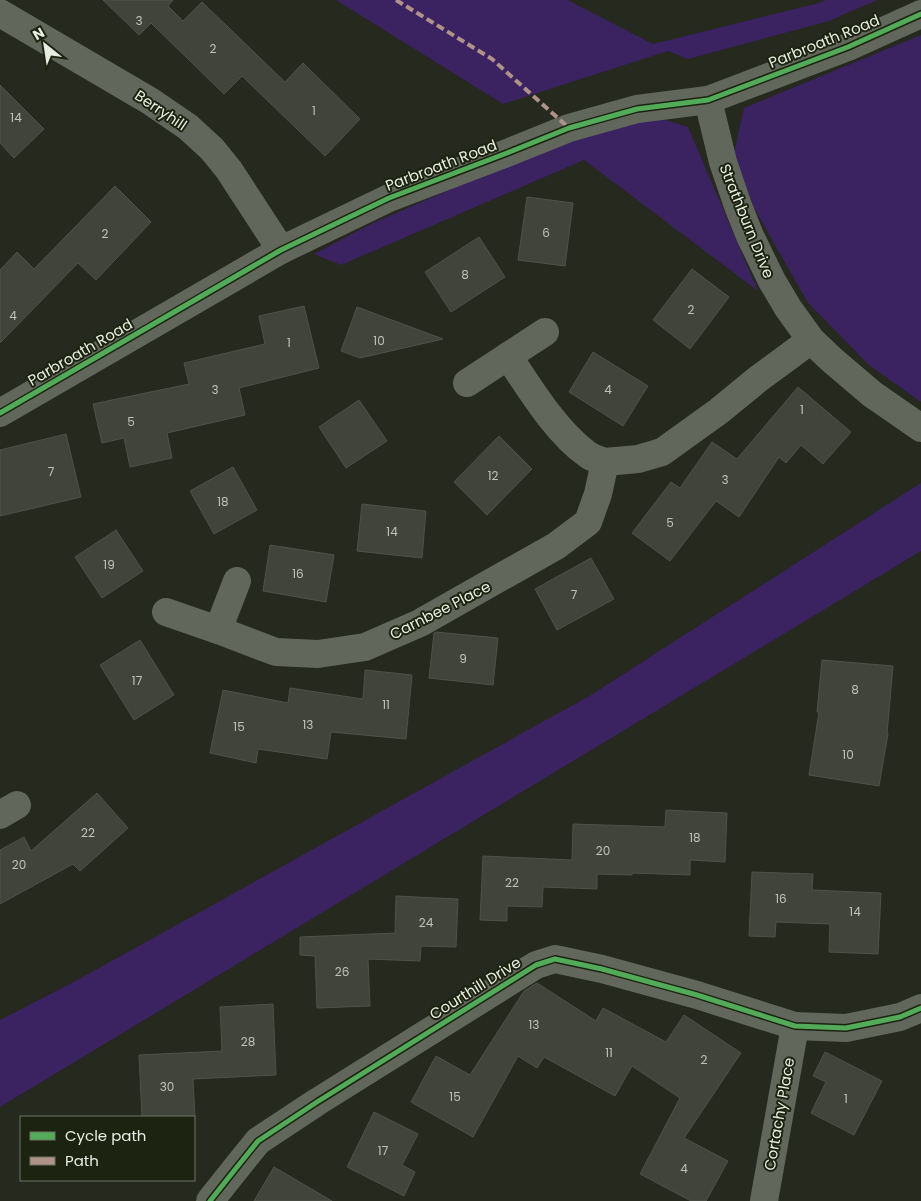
<svg xmlns="http://www.w3.org/2000/svg" width="921" height="1201" font-family="Poppins,sans-serif">
	<style>
		.green { fill: #3b2261 }
		.building { fill: #41443b; stroke: #4e5248 }
		.lines { fill: none; stroke-linecap: round; stroke-linejoin: round }
		.minor { stroke: #62675b; stroke-width: 28 }
		.quiet { stroke: #af9288; stroke-width: 4; stroke-dasharray: 8 4; stroke-linecap: butt }
		.cycleway-casing { stroke: #1c2310; stroke-width: 8 }
		.cycleway { stroke: #51ab58; stroke-width: 5 }
		.labels { text-anchor: middle; dominant-baseline: central; stroke-width: 4; stroke-linejoin: round; paint-order: stroke }
		.number-label { font-size: 12px; fill: #bec3b8 }
		.street-label { font-size: 15px; fill: #e8ede1; stroke: #1c2310 }
	</style>
	<rect width="100%" height="100%" fill="#25291e"/>
	<g class="green">
		<polygon points="336,0 567,0 653,44 819,3 826,0 877,0 829,21 688,59 668,51 503,104"/>
		<polygon points="921,35 921,402 869,365 808,303 753,206 734,154 744,108"/>
		<polygon points="646,114 688,127 758,291 584,160 341,265 314,254 371,224 516,161"/>
		<polygon points="921,483 921,551 0,1107 0,1020 81,978 591,695"/>
	</g>
	<g class="building">
		<polygon points="103,0 173,0 168,6 183,21 202,2 285,82 303,63 360,119 325,156 242,76 224,94 151,23 139,35"/>
		<polygon points="0,85 44,129 14,158 0,143"/>
		<polygon points="115,186 151,222 96,280 78,263 0,343 0,270 17,252 34,269"/>
		<polygon points="527,197 573,203 565,266 518,260"/>
		<polygon points="479,237 505,277 451,312 425,272"/>
		<polygon points="692,269 729,297 690,349 653,320"/>
		<polygon points="304,306 319,368 239,388 245,415 167,433 172,458 130,467 124,438 102,443 93,404 189,384 184,363 265,344 259,316"/>
		<polygon points="357,307 443,339 360,358 341,351"/>
		<polygon points="593,352 648,386 623,426 569,392"/>
		<polygon points="798,387 851,432 823,464 801,445 786,463 779,457 739,517 716,501 670,561 632,533 671,482 680,488 712,442 737,459"/>
		<polygon points="359,400 387,441 346,468 319,427"/>
		<polygon points="66,434 81,497 0,516 0,450"/>
		<polygon points="499,436 532,469 487,515 454,482"/>
		<polygon points="233,467 257,510 214,534 190,491"/>
		<polygon points="362,504 426,511 422,558 357,551"/>
		<polygon points="116,530 143,571 102,598 75,557"/>
		<polygon points="270,545 334,555 326,602 263,591"/>
		<polygon points="591,558 614,599 557,630 535,589"/>
		<polygon points="436,632 498,638 493,685 429,678 434,633"/>
		<polygon points="140,640 174,695 134,720 100,665"/>
		<polygon points="822,660 893,666 887,734 888,734 879,786 809,775 819,712 817,712"/>
		<polygon points="365,670 412,675 406,739 331,732 327,759 258,749 256,763 210,753 223,690 288,703 290,688 363,699"/>
		<polygon points="97,793 128,828 80,871 73,864 0,904 0,850 24,837 31,851"/>
		<polygon points="666,810 727,813 725,862 690,860 690,875 632,873 632,875 597,874 597,889 543,887 542,907 507,906 507,921 480,920 483,856 572,860 573,824 665,827"/>
		<polygon points="752,872 813,874 812,890 881,893 878,954 829,952 830,924 776,922 775,937 749,936"/>
		<polygon points="396,896 458,899 456,947 421,946 420,961 368,959 370,1006 317,1008 315,956 300,955 300,937 395,933"/>
		<polygon points="537,983 596,1021 603,1008 666,1042 684,1015 741,1053 684,1138 728,1161 706,1201 691,1201 640,1174 680,1098 632,1066 615,1096 544,1057 537,1068 518,1056 473,1137 411,1102 436,1056 470,1075 524,991"/>
		<polygon points="273,1004 276,1075 193,1079 195,1117 142,1117 139,1055 222,1051 220,1007"/>
		<polygon points="825,1052 882,1081 854,1135 811,1113 826,1082 813,1076"/>
		<polygon points="374,1112 418,1134 402,1165 415,1172 404,1196 347,1167"/>
		<polygon points="274,1167 332,1201 254,1201"/>
	</g>
	<g class="lines">
		<g class="minor">
			<polyline points="0,13 150,101 188,127 212,149 229,170 281,250"/>
			<polyline points="708,100 723,162 738,206 750,236 772,281 788,308 811,340 832,360 872,394 921,428"/>
			<path d="M 508,356 C 530,388 555,431 587,454 C 592,458 599,460 605,462"/>
			<polyline points="467,383 545,332"/>
			<polyline points="0,413 281,250 389,198 507,153 569,128 637,109 708,100 848,47 921,14"/>
			<polyline points="166,612 218,630 276,652 318,654 365,647 420,623 478,590 556,546 588,522 598,494 605,462 638,459 662,452 719,411 758,379 811,340"/>
			<polyline points="218,630 237,581"/>
			<polyline points="0,815 17,805"/>
			<polyline points="210,1201 237,1167 258,1141 317,1102 536,965 555,959 602,969 697,995 795,1026 846,1028 900,1017 921,1008"/>
			<polyline points="764,1201 795,1026"/>
		</g>
		<polyline class="quiet" points="396,0 492,59 569,128"/>
		<g class="cycleway-casing">
			<g id="cycleway">
				<polyline points="0,413 281,250 389,198 507,153 569,128 637,109 708,100 848,47 921,14"/>
				<polyline points="210,1201 237,1167 258,1141 317,1102 536,965 555,959 602,969 697,995 795,1026 846,1028 900,1017 921,1008"/>
			</g>
		</g>
		<use href="#cycleway" class="cycleway"/>
	</g>
	<g class="labels">
		<g class="number-label">
			<text x="139" y="20">3</text>
			<text x="213" y="48">2</text>
			<text x="314" y="110">1</text>
			<text x="16" y="117">14</text>
			<text x="546" y="232">6</text>
			<text x="105" y="233">2</text>
			<text x="465" y="274">8</text>
			<text x="691" y="309">2</text>
			<text x="13" y="315">4</text>
			<text x="379" y="340">10</text>
			<text x="289" y="342">1</text>
			<text x="215" y="389">3</text>
			<text x="608" y="389">4</text>
			<text x="802" y="409">1</text>
			<text x="131" y="421">5</text>
			<text x="51" y="471">7</text>
			<text x="493" y="475">12</text>
			<text x="725" y="479">3</text>
			<text x="223" y="501">18</text>
			<text x="670" y="522">5</text>
			<text x="392" y="531">14</text>
			<text x="109" y="564">19</text>
			<text x="298" y="573">16</text>
			<text x="574" y="594">7</text>
			<text x="463" y="658">9</text>
			<text x="137" y="680">17</text>
			<text x="855" y="689">8</text>
			<text x="386" y="704">11</text>
			<text x="308" y="724">13</text>
			<text x="239" y="726">15</text>
			<text x="848" y="754">10</text>
			<text x="88" y="832">22</text>
			<text x="695" y="837">18</text>
			<text x="603" y="850">20</text>
			<text x="19" y="864">20</text>
			<text x="512" y="882">22</text>
			<text x="781" y="898">16</text>
			<text x="855" y="911">14</text>
			<text x="426" y="922">24</text>
			<text x="342" y="971">26</text>
			<text x="534" y="1024">13</text>
			<text x="248" y="1041">28</text>
			<text x="609" y="1052">11</text>
			<text x="704" y="1059">2</text>
			<text x="167" y="1086">30</text>
			<text x="455" y="1096">15</text>
			<text x="846" y="1098">1</text>
			<text x="383" y="1150">17</text>
			<text x="684" y="1168">4</text>
		</g>
		<g class="street-label">
			<text transform="translate(824 41) rotate(-22)">Parbroath Road</text>
			<text transform="translate(161 110) rotate(34)">Berryhill</text>
			<text transform="translate(441 165) rotate(-21)">Parbroath Road</text>
			<text transform="translate(747 221) rotate(68)">Strathburn Drive</text>
			<text transform="translate(80 352) rotate(-30)">Parbroath Road</text>
			<text transform="translate(440 610) rotate(-27)">Carnbee Place</text>
			<text transform="translate(475 988) rotate(-32)">Courthill Drive</text>
			<text transform="translate(779 1114) rotate(-80)">Cortachy Place</text>
		</g>
	</g>
	<rect x="20" y="1116" width="175" height="65" fill="#1c2310" stroke="#6e7464"/>
	<rect x="30" y="1132" width="25" height="8" fill="#51ab58" stroke="#6e7464"/>
	<text x="65" y="1141" font-size="15" fill="#e8ede1">Cycle path</text>
	<rect x="30" y="1157" width="25" height="8" fill="#af9288" stroke="#6e7464"/>
	<text x="65" y="1166" font-size="15" fill="#e8ede1">Path</text>
	<g transform="translate(45 45) rotate(330)" stroke="#1c2310" stroke-width="4" paint-order="stroke">
	<path d="M0-4L9 19L0 12L-9 19Z" fill="#e8ede1"/>
	<text y="-8" font-size="14" font-weight="bold" text-anchor="middle" fill="#e8ede1">N</text>
	</g>
</svg>
